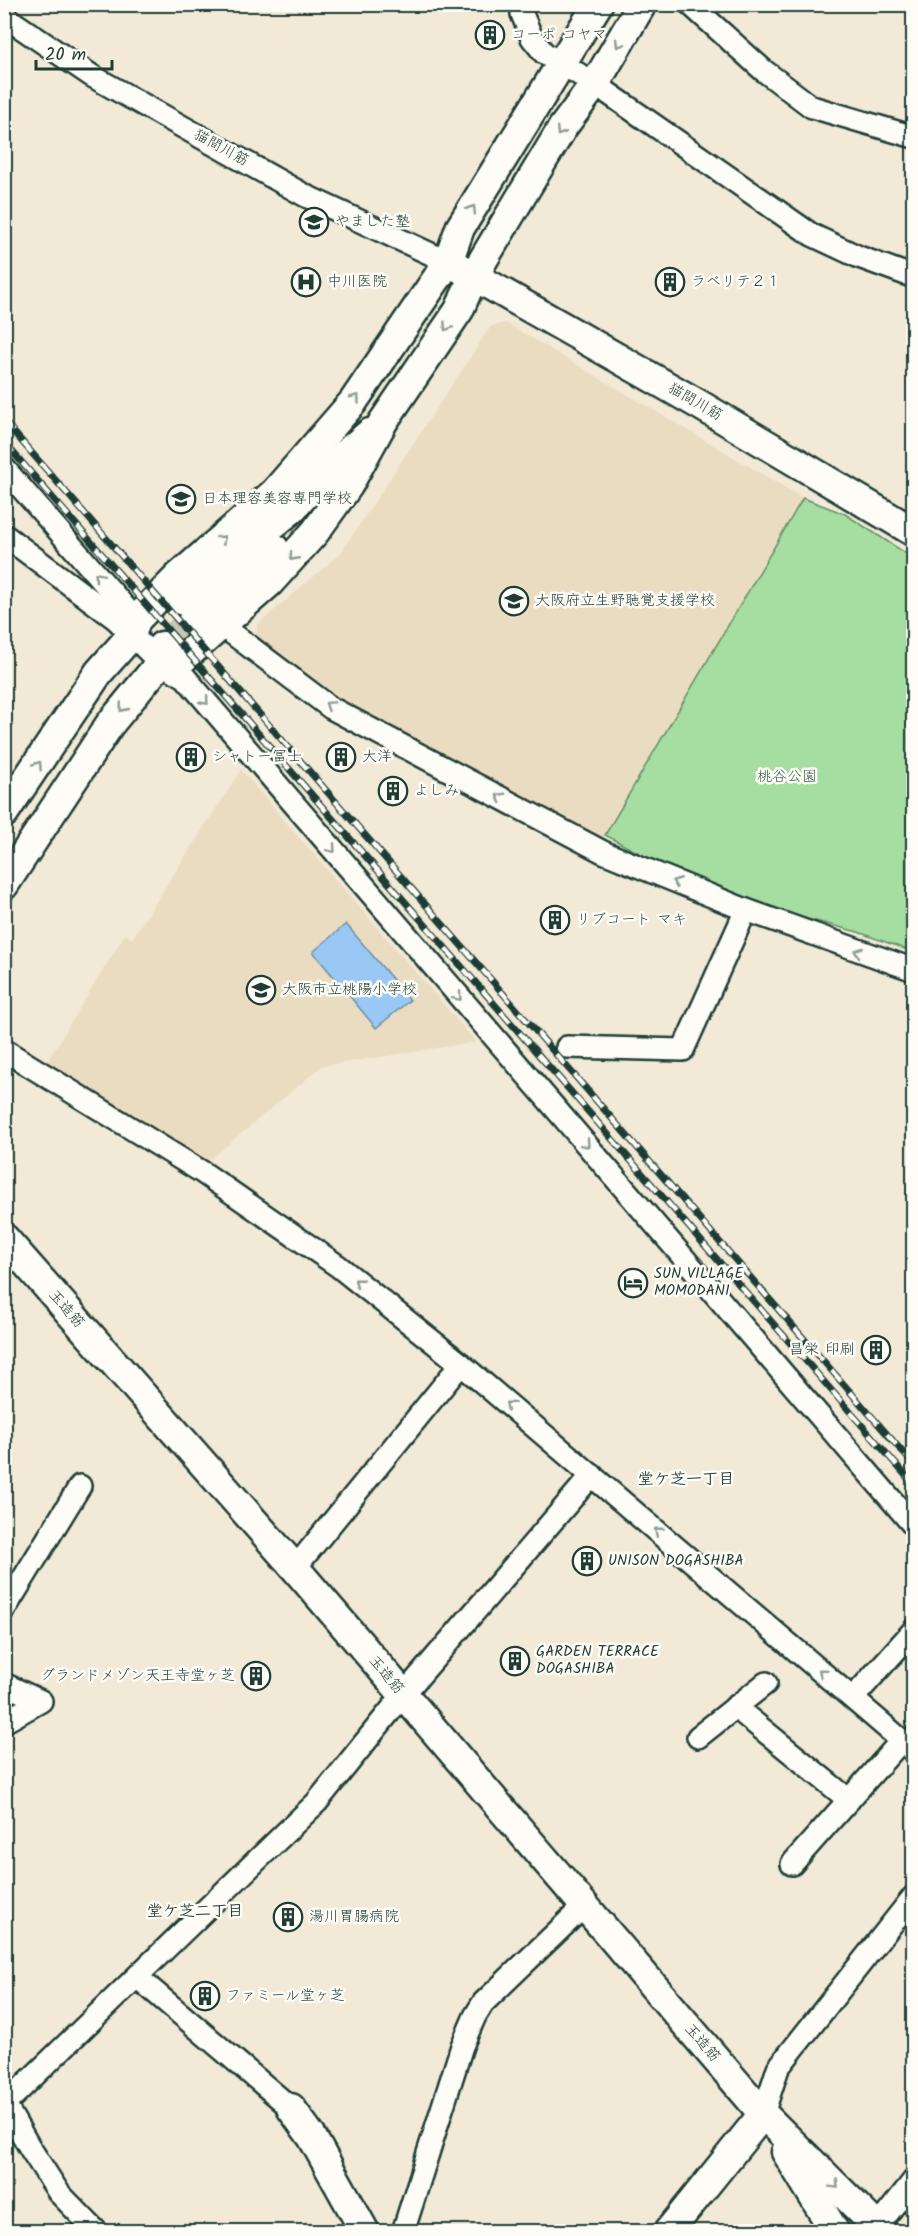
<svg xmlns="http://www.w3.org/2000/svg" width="918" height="2236" font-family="Kalam,'Klee One',sans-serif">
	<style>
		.built { fill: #eadcc0 }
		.green { fill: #a6dda1; stroke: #628d6a; stroke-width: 1.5 }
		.water { fill: #9ac8f5; stroke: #6990a8; stroke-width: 1.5 }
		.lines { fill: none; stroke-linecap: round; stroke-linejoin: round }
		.secondary-tunnel { stroke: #c8c7b6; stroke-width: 28; stroke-dasharray: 28 14; stroke-linecap: butt }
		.street-casing { stroke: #1f3d34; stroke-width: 26 }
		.secondary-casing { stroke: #1f3d34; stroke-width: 33 }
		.street { stroke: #fdfcf7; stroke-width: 21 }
		.secondary { stroke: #fdfcf7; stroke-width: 28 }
		.rail-casing { stroke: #1f3d34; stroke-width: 7 }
		.rail { stroke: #fdfcf7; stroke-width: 4.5; stroke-dasharray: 14; stroke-linecap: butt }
		.oneway { stroke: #8e9c96 }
		.labels { text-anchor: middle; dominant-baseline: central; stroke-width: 5; stroke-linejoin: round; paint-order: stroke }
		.poi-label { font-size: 15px; fill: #1f3d34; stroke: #fdfcf7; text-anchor: start }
		.street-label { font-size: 15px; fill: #1f3d34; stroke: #fdfcf7 }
		.park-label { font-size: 15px; fill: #3a5d4a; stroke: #fdfcf7 }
		.neighbourhood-label { font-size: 16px; font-weight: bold; fill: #1f3d34; stroke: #fdfcf7 }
	</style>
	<rect width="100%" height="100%" fill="#f2e9d7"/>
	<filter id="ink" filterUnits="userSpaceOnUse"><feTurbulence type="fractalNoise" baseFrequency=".0167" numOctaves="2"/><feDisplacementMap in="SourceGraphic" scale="12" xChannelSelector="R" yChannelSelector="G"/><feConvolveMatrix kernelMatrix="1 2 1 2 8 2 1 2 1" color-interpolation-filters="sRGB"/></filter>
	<g filter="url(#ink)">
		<g class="built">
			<polygon points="506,323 803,498 602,839 336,699 256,642 257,625 340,554 491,326"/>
			<polygon points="241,770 476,1042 322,1066 207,1162 182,1144 177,1150 45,1065 125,934 132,939"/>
		</g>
		<polygon class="green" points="803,498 845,514 913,558 913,952 858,932 804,918 720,889 654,861 605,835"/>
		<polygon class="water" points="346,924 410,1000 376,1028 313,952"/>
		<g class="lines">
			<polyline class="secondary-tunnel" points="165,644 193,619"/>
			<g class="street-casing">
				<g id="street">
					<polyline points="523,4 522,14 532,38 544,53 595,84 812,235 859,257 914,277"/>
					<polyline points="690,4 763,70 812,107 914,137"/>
					<polyline points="4,16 92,76 306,196 448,262"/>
					<polyline points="4,468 136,620"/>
					<polyline points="4,535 116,619 160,663 185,677 914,1526"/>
					<polyline points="212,615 233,634 331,708 603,852 746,910 914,970"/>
					<polyline points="567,1047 683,1050 746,910"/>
					<polyline points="4,1050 202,1172 338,1266 461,1364 914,1751"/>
					<polyline points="295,1568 461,1364"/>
					<polyline points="4,1610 80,1486"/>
					<polyline points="4,1684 41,1701 4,1722"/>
					<polyline points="853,1698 914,1630"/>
					<polyline points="735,1707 849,1800"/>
					<polyline points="698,1737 766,1683"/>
					<polyline points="792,1864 902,1740"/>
					<polyline points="137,1977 291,2108"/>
					<polyline points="4,2103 30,2148 59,2193 97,2232"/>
					<polyline points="4,2105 317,1802 403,1695 592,1475"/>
					<polyline points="763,2114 778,2068 914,1896"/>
					<polyline points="877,2227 914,2180"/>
					<polyline points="403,2232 462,2046 475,2016 483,2003 584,1906"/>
				</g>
			</g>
			<g class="secondary-casing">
				<g id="secondary">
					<polyline points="458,267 700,405 914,532"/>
					<polyline points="180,600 291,510 333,464 370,433"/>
					<polyline points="193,619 274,548"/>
					<polyline points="160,663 178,663 269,583 315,532 348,486 383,422 459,310 474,275 563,127 595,84 642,4"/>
					<polyline points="4,813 99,672 131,636 136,620 178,577 275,492 353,402 448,262 460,228 598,4"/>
					<polyline points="4,885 110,724 160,663 162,646"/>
					<polyline points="4,1238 295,1568 763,2114 882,2232"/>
					<polyline points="291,2108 312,2137 365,2232"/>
					<polyline points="786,2152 835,2232"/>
					<polyline points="668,2232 763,2114"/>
				</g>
			</g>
			<use href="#street" class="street"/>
			<use href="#secondary" class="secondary"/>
			<g class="rail-casing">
				<g id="rail">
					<polyline points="4,421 914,1465"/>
					<polyline points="4,442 914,1485"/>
				</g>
			</g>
			<use href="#rail" class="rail"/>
		</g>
		<defs><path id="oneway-chevron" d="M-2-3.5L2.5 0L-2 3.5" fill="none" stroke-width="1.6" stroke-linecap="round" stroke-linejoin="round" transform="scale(1.5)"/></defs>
		<g class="oneway">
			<use href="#oneway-chevron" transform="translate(619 44) rotate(121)"/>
			<use href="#oneway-chevron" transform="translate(560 132) rotate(122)"/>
			<use href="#oneway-chevron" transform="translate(472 209) rotate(-59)"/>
			<use href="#oneway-chevron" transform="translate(447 327) rotate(124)"/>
			<use href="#oneway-chevron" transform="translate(356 398) rotate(-55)"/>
			<use href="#oneway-chevron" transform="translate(222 539) rotate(-42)"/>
			<use href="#oneway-chevron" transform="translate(293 557) rotate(132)"/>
			<use href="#oneway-chevron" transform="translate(98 576) rotate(-131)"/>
			<use href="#oneway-chevron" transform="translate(205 701) rotate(49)"/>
			<use href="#oneway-chevron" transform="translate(329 705) rotate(-146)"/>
			<use href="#oneway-chevron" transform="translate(123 708) rotate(129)"/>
			<use href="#oneway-chevron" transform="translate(38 765) rotate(-56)"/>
			<use href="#oneway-chevron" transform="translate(500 797) rotate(-152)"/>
			<use href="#oneway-chevron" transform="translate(332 849) rotate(49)"/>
			<use href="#oneway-chevron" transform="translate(676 882) rotate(-158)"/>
			<use href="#oneway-chevron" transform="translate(858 952) rotate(-160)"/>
			<use href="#oneway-chevron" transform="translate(458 997) rotate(49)"/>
			<use href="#oneway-chevron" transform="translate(586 1144) rotate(49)"/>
			<use href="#oneway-chevron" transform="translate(358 1282) rotate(-141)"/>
			<use href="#oneway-chevron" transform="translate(509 1405) rotate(-140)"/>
			<use href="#oneway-chevron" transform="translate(658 1531) rotate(-140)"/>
			<use href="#oneway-chevron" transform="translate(822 1672) rotate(-140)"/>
			<use href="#oneway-chevron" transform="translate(835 2185) rotate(45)"/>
		</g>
	</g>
	<defs>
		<g id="building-ring" transform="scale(1.5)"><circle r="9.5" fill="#fdfcf7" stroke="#1f3d34" stroke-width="1.5"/><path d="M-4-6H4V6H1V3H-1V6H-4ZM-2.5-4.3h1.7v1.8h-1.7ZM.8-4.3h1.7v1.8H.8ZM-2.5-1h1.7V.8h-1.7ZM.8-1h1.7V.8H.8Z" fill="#1f3d34"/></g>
		<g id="school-ring" transform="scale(1.5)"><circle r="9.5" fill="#fdfcf7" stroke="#1f3d34" stroke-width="1.5"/><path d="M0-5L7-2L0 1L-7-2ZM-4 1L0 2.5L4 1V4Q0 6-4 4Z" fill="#1f3d34"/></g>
		<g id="hospital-ring" transform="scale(1.5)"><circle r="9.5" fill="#fdfcf7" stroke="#1f3d34" stroke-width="1.5"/><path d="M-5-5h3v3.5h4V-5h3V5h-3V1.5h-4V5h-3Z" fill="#1f3d34"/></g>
		<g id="university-ring" transform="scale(1.5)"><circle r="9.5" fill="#fdfcf7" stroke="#1f3d34" stroke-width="1.5"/><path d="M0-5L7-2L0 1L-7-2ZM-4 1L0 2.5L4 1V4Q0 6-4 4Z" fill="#1f3d34"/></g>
		<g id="hotel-ring" transform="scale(1.5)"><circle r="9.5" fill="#fdfcf7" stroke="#1f3d34" stroke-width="1.5"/><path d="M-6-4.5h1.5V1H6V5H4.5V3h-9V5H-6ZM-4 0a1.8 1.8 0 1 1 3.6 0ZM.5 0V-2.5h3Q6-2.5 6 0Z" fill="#1f3d34"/></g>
	</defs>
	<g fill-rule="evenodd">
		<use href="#building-ring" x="490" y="35"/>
		<use href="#school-ring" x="314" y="222"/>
		<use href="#hospital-ring" x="306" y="282"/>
		<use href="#building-ring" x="670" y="282"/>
		<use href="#university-ring" x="181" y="499"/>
		<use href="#school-ring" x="514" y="601"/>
		<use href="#building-ring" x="191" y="757"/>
		<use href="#building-ring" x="341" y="757"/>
		<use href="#building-ring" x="393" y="791"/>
		<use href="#building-ring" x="555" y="920"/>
		<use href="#school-ring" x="261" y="990"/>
		<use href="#hotel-ring" x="633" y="1283"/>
		<use href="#building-ring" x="876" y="1350"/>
		<use href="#building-ring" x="587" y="1561"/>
		<use href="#building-ring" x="515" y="1661"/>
		<use href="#building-ring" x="256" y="1676"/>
		<use href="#building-ring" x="288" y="1917"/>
		<use href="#building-ring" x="205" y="1996"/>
	</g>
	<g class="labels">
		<g class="poi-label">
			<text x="511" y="35">コーポ コヤマ</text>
			<text x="335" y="222">やました塾</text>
			<text x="327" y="282">中川医院</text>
			<text x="691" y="282">ラベリテ２１</text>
			<text x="202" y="499">日本理容美容専門学校</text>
			<text x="535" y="601">大阪府立生野聴覚支援学校</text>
			<text x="212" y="757">シャトー冨士</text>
			<text x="362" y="757">大洋</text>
			<text x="414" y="791">よしみ</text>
			<text x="576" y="920">リブコート マキ</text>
			<text x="282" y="990">大阪市立桃陽小学校</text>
			<text x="654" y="1274">SUN VILLAGE<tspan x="654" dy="17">MOMODANI</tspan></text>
			<text x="855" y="1350" text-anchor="end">昌栄 印刷</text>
			<text x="608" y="1561">UNISON DOGASHIBA</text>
			<text x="536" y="1652">GARDEN TERRACE<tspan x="536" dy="17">DOGASHIBA</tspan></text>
			<text x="235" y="1676" text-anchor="end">グランドメゾン天王寺堂ヶ芝</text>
			<text x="309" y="1917">湯川胃腸病院</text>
			<text x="226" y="1996">ファミール堂ヶ芝</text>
		</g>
		<g class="street-label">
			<text transform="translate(221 148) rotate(29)">猫間川筋</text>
			<text transform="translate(695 402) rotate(30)">猫間川筋</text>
			<text transform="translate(66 1309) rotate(49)">玉造筋</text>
			<text transform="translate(386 1675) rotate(50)">玉造筋</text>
			<text transform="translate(702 2043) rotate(49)">玉造筋</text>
		</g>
		<g class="park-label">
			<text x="787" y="777">桃谷公園</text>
		</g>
		<g class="neighbourhood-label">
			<text x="686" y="1479">堂ケ芝一丁目</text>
			<text x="195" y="1911">堂ケ芝二丁目</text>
		</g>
	</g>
	<rect width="918" height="2236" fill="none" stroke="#fdfcf7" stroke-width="24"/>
	<rect x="12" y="12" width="894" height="2212" fill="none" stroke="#1f3d34" stroke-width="2" filter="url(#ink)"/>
	<path d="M36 60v9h76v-9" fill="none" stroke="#1f3d34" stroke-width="3"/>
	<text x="45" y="60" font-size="18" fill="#1f3d34" stroke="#fdfcf7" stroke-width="4.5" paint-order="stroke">20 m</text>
</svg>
